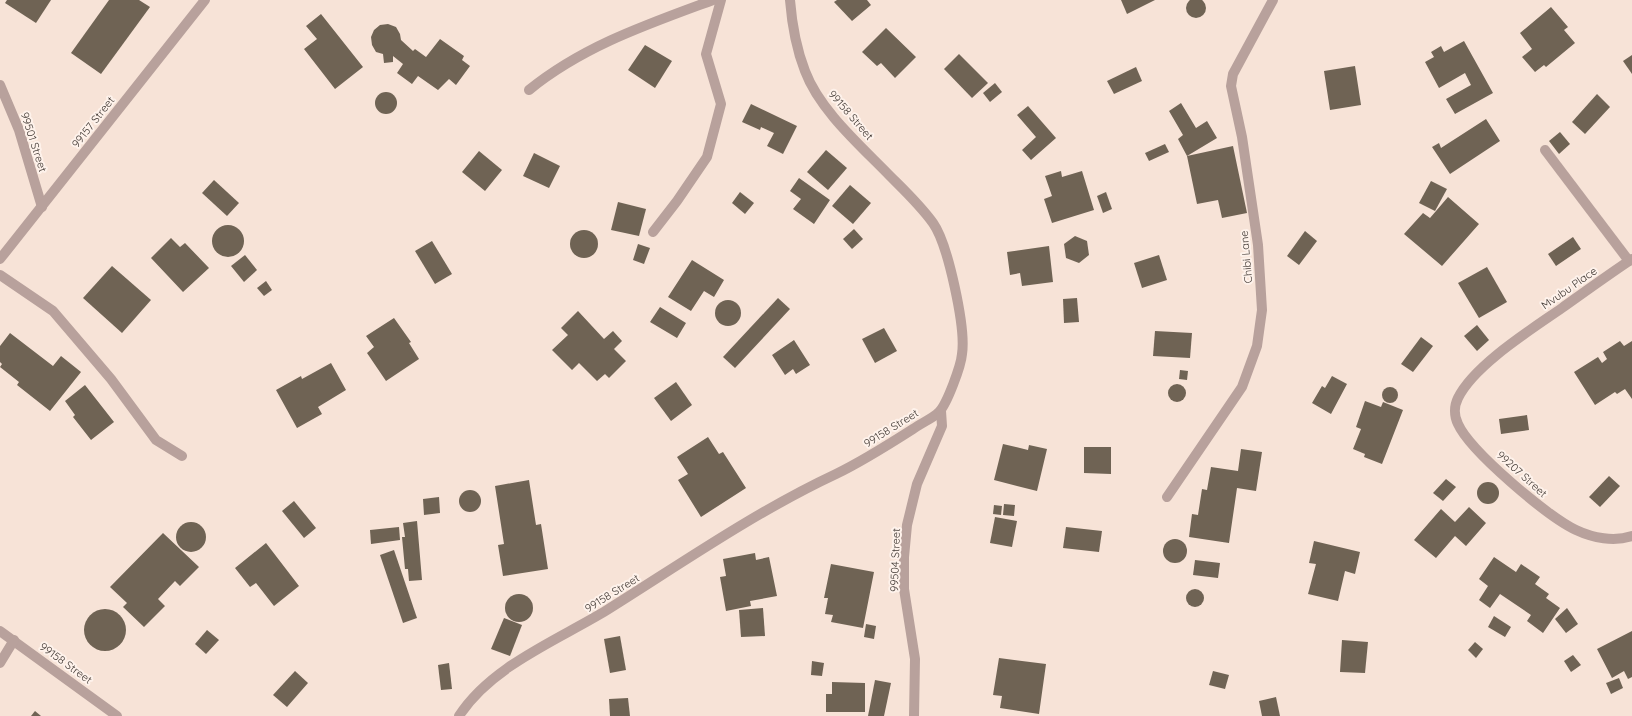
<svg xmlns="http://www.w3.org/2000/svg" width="1632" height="716" font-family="Quicksand,sans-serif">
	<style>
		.building { fill: #6f6354 }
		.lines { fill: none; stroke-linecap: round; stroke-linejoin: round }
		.minor { stroke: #b8a19c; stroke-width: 10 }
		.labels { text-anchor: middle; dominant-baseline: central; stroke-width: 4; stroke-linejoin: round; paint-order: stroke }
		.street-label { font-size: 11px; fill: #3f3732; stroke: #fef2eb }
	</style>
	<rect width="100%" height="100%" fill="#f7e3d7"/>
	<g class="building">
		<circle cx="1196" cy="8" r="10"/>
		<polygon points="7,0 51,0 36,23 5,3"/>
		<polygon points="109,0 139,0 150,7 101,74 71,53"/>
		<polygon points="837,0 867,0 871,5 852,21 834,2"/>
		<polygon points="1121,0 1155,0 1127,14"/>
		<polygon points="1551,7 1568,27 1564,30 1575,43 1546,67 1544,65 1535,72 1522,57 1532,49 1520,33"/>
		<polygon points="321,14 363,67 335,89 304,49 317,39 306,26"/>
		<polygon points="388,24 396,27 400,34 401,40 413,51 415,49 426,57 440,39 464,56 462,60 470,66 456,85 449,79 438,90 418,76 412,84 397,73 403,64 393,56 393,62 384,63 383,54 376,52 372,45 371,37 374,30 380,25"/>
		<polygon points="886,28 916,57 895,78 881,63 877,66 862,52"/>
		<polygon points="1464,41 1493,93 1455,114 1446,99 1471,85 1465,73 1439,88 1425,62 1434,57 1431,52 1441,46 1444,52"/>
		<polygon points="645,45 672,61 655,88 628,70"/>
		<polygon points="959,54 988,83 972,98 944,69"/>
		<polygon points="1632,55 1632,74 1623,61"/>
		<polygon points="1355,66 1361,105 1330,110 1324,71"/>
		<polygon points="1136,67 1142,81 1114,94 1107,81"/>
		<polygon points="995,83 1002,92 990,102 983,93"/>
		<circle cx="386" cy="103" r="11"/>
		<polygon points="1597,94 1610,107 1585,134 1572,122"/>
		<polygon points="1181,103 1196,128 1207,121 1217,138 1187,156 1178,139 1183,135 1169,111"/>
		<polygon points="751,104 797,126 783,154 767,146 774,133 761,127 760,130 742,122"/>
		<polygon points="1028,106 1056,138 1031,160 1022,150 1036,137 1017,115"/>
		<polygon points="1486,119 1500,141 1450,174 1432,147 1439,143 1441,148"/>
		<polygon points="1560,132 1570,144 1559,154 1549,141"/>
		<polygon points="1165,144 1169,152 1149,161 1145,153"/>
		<polygon points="1233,146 1247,213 1222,218 1218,200 1197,204 1187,156"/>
		<polygon points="826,150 847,168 828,190 807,172"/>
		<polygon points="479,151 502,170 485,191 462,172"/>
		<polygon points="534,153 560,166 549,188 523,176"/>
		<polygon points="1061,171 1062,177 1082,171 1094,210 1052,223 1044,199 1052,196 1045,176"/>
		<polygon points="799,178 830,200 814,224 793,209 801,199 790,191"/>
		<polygon points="214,180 239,203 227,216 202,193"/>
		<polygon points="1431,181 1447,189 1435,211 1419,203"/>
		<polygon points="850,185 871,203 853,224 832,206"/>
		<polygon points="740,192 754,203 745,214 732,203"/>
		<polygon points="1106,192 1112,209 1103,213 1097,196"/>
		<polygon points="1448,197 1479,224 1442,266 1404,234 1423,213 1430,218"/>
		<polygon points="618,202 646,209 639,236 611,230"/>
		<circle cx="228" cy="241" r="16"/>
		<polygon points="854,229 863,239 852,249 843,239"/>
		<circle cx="584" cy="244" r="14"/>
		<polygon points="1305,231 1317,241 1299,265 1287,256"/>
		<polygon points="1075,236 1087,241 1089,255 1079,263 1066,258 1064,244"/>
		<polygon points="1573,237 1581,249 1556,266 1548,254"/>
		<polygon points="171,238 180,247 185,243 209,268 183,292 151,258"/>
		<polygon points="432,241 452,274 435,284 415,251"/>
		<polygon points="638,244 650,248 644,264 633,260"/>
		<polygon points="1049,246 1053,282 1022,286 1020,273 1010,275 1007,252"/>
		<polygon points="245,255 257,270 244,282 231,266"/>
		<polygon points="1159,255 1167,280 1142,288 1134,263"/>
		<polygon points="692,260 724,280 714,297 704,291 691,311 668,297"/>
		<polygon points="112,266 151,300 122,333 83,298"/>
		<polygon points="1487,267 1507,302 1479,318 1458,283"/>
		<polygon points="266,281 272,290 264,296 257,288"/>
		<polygon points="778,298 790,309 735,368 723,357"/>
		<polygon points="1077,298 1079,322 1064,323 1063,299"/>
		<circle cx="728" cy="313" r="13"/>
		<polygon points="660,307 686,323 677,338 650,322"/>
		<polygon points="578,311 604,339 613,331 622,341 614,349 626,361 609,378 605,374 597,381 579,363 572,370 552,350 568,335 561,328"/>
		<polygon points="394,318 411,342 409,343 419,359 386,381 367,353 374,347 366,336"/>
		<polygon points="1477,325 1489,340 1477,351 1464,336"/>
		<polygon points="884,328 897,351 875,363 862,339"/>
		<polygon points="1155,331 1192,333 1190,358 1153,356"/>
		<polygon points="10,333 53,366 61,356 81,372 50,411 17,385 19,382 0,367 2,364 0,362 0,346"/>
		<polygon points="1421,337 1433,346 1413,372 1401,364"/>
		<polygon points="794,340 810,365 796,374 793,369 785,375 772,355"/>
		<polygon points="1620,341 1624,346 1632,341 1632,399 1625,389 1617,394 1615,392 1595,405 1574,372 1598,357 1602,363 1607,359 1603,352"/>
		<polygon points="331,363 346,390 318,407 322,414 297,428 276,390 301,376 302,379"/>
		<polygon points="1180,370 1188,371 1187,380 1179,379"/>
		<polygon points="1332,376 1347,384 1331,414 1312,403 1322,386 1325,388"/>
		<polygon points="676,382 692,405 671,421 654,398"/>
		<circle cx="1177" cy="393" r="9"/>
		<polygon points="85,385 114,422 91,440 73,417 75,415 65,401"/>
		<circle cx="1390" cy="395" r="8"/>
		<polygon points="1365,401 1381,407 1383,402 1403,410 1382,464 1364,457 1365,454 1353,449 1361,429 1356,427"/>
		<polygon points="1527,415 1529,430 1501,434 1499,419"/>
		<polygon points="708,437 719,454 723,452 746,488 701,517 678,480 688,474 677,457"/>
		<polygon points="1003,444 1028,450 1029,445 1047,449 1037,491 994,480"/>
		<polygon points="1084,447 1111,447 1111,474 1084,473"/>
		<polygon points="1241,449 1262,452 1256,491 1237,488 1229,543 1189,537 1192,514 1198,515 1202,489 1207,490 1211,467 1238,471"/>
		<polygon points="1609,476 1620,486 1600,507 1589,497"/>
		<polygon points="1446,479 1456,487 1443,501 1433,493"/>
		<polygon points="529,480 536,525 541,524 548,569 503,576 498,545 504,544 495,486"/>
		<circle cx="1488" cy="493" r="11"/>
		<circle cx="470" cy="501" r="11"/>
		<polygon points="439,497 440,513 424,515 423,499"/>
		<polygon points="294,501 316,528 304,538 282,511"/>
		<polygon points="1004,504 1015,505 1014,516 1003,515"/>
		<polygon points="994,505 1002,506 1001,515 993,514"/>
		<polygon points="1469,507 1486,523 1466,546 1455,536 1436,558 1414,540 1441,509 1455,522"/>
		<polygon points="995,517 1017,521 1012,547 990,543"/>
		<polygon points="417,521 422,580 409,581 408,569 405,569 402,537 405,537 403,523"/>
		<circle cx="191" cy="537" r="15"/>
		<polygon points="399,527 400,540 371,544 370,530"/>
		<polygon points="1066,527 1102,531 1099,552 1063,548"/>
		<polygon points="163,533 199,567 180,586 175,581 158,599 165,606 144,627 123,607 127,603 110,587"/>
		<circle cx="1175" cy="551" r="12"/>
		<polygon points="1314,541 1360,552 1355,574 1345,571 1338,601 1308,594 1316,564 1309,563"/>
		<polygon points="266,543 299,586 274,606 256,583 250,587 235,568"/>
		<polygon points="394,550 417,618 403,623 380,555"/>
		<polygon points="755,553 756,560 769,557 777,596 750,601 751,606 726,611 720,577 726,576 723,559"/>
		<polygon points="1494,557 1516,572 1521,564 1540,577 1535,584 1549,594 1546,598 1560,608 1543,633 1527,621 1531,615 1500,594 1490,608 1479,600 1488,586 1479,579"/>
		<polygon points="1195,560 1220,563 1218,578 1193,575"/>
		<polygon points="831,564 874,572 863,628 831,622 833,615 825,614 828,598 824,598"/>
		<circle cx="1195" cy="598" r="9"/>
		<circle cx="519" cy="608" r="14"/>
		<polygon points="763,608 765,636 741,637 739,610"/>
		<polygon points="1567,608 1578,624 1566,633 1555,619"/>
		<circle cx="105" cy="630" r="21"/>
		<polygon points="1494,616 1511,627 1505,637 1488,627"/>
		<polygon points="504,618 522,625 510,656 491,649"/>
		<polygon points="866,624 876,626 874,639 864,637"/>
		<polygon points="207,630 219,640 206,654 195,644"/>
		<polygon points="1632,631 1632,677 1628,679 1624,671 1612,678 1597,649"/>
		<polygon points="620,636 626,670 610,673 604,639"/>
		<polygon points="1342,640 1368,642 1365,673 1340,672"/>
		<polygon points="1475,642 1483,649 1476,658 1468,650"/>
		<polygon points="1573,655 1581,665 1571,672 1564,661"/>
		<polygon points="999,658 1046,664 1039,714 1000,708 1002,696 993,695"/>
		<polygon points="812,661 824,663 822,676 811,675"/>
		<polygon points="449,663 452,689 441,690 438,665"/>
		<polygon points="295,671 308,683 287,707 273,695"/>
		<polygon points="1213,671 1229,675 1225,689 1209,685"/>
		<polygon points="1619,678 1623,688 1611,694 1606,683"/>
		<polygon points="875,680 891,683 884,716 868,716"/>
		<polygon points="832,682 865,683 865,712 826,712 826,694 832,694"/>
		<polygon points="1276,697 1280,716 1262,716 1259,701"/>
		<polygon points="628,698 630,716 610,716 609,699"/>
		<polygon points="35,711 41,716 31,716"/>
	</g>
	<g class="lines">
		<g class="minor">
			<polyline points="0,85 19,130 42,207"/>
			<path d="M 529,90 C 583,46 648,24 713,0"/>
			<polyline points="1545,150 1629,261"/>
			<polyline points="653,232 677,201 707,157 721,104 706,54 721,0"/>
			<polyline points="0,259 205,0"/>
			<path d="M 1632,259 C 1608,275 1586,291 1562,308 C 1532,329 1474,365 1458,398 C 1454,406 1454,416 1458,424 C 1470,451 1548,517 1576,530 C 1593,538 1614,542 1632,536"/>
			<polyline points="0,275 53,311 111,379 156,440 182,456"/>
			<polyline points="1167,497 1242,387 1257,346 1262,310 1258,245 1242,137 1231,86 1233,74 1273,0"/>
			<polyline points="0,631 117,716"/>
			<polyline points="0,663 14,640"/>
			<path d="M 459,716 C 491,666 558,640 607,610 C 682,563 755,512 836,474 C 863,461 888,445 913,429 C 921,423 932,419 939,412 C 947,404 961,366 962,354 C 966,328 948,244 933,223 C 920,205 905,191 890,176 C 861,146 820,111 805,71 C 796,48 792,25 790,0"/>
			<polyline points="914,716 915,659 904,589 904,557 907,525 917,484 942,426 941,411"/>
		</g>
	</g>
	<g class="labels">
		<g class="street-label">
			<text transform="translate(851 115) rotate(49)">99158 Street</text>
			<text transform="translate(93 122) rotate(-52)">99157 Street</text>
			<text transform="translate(34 142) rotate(72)">99501 Street</text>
			<text transform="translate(1246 257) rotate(-95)">Chibi Lane</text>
			<text transform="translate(1569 288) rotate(-35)">Mvubu Place</text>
			<text transform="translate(891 428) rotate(-32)">99158 Street</text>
			<text transform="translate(1522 474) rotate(42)">99207 Street</text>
			<text transform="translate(895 560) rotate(-88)">99504 Street</text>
			<text transform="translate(612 593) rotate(-32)">99158 Street</text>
			<text transform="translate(66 663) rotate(36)">99158 Street</text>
		</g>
	</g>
</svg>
